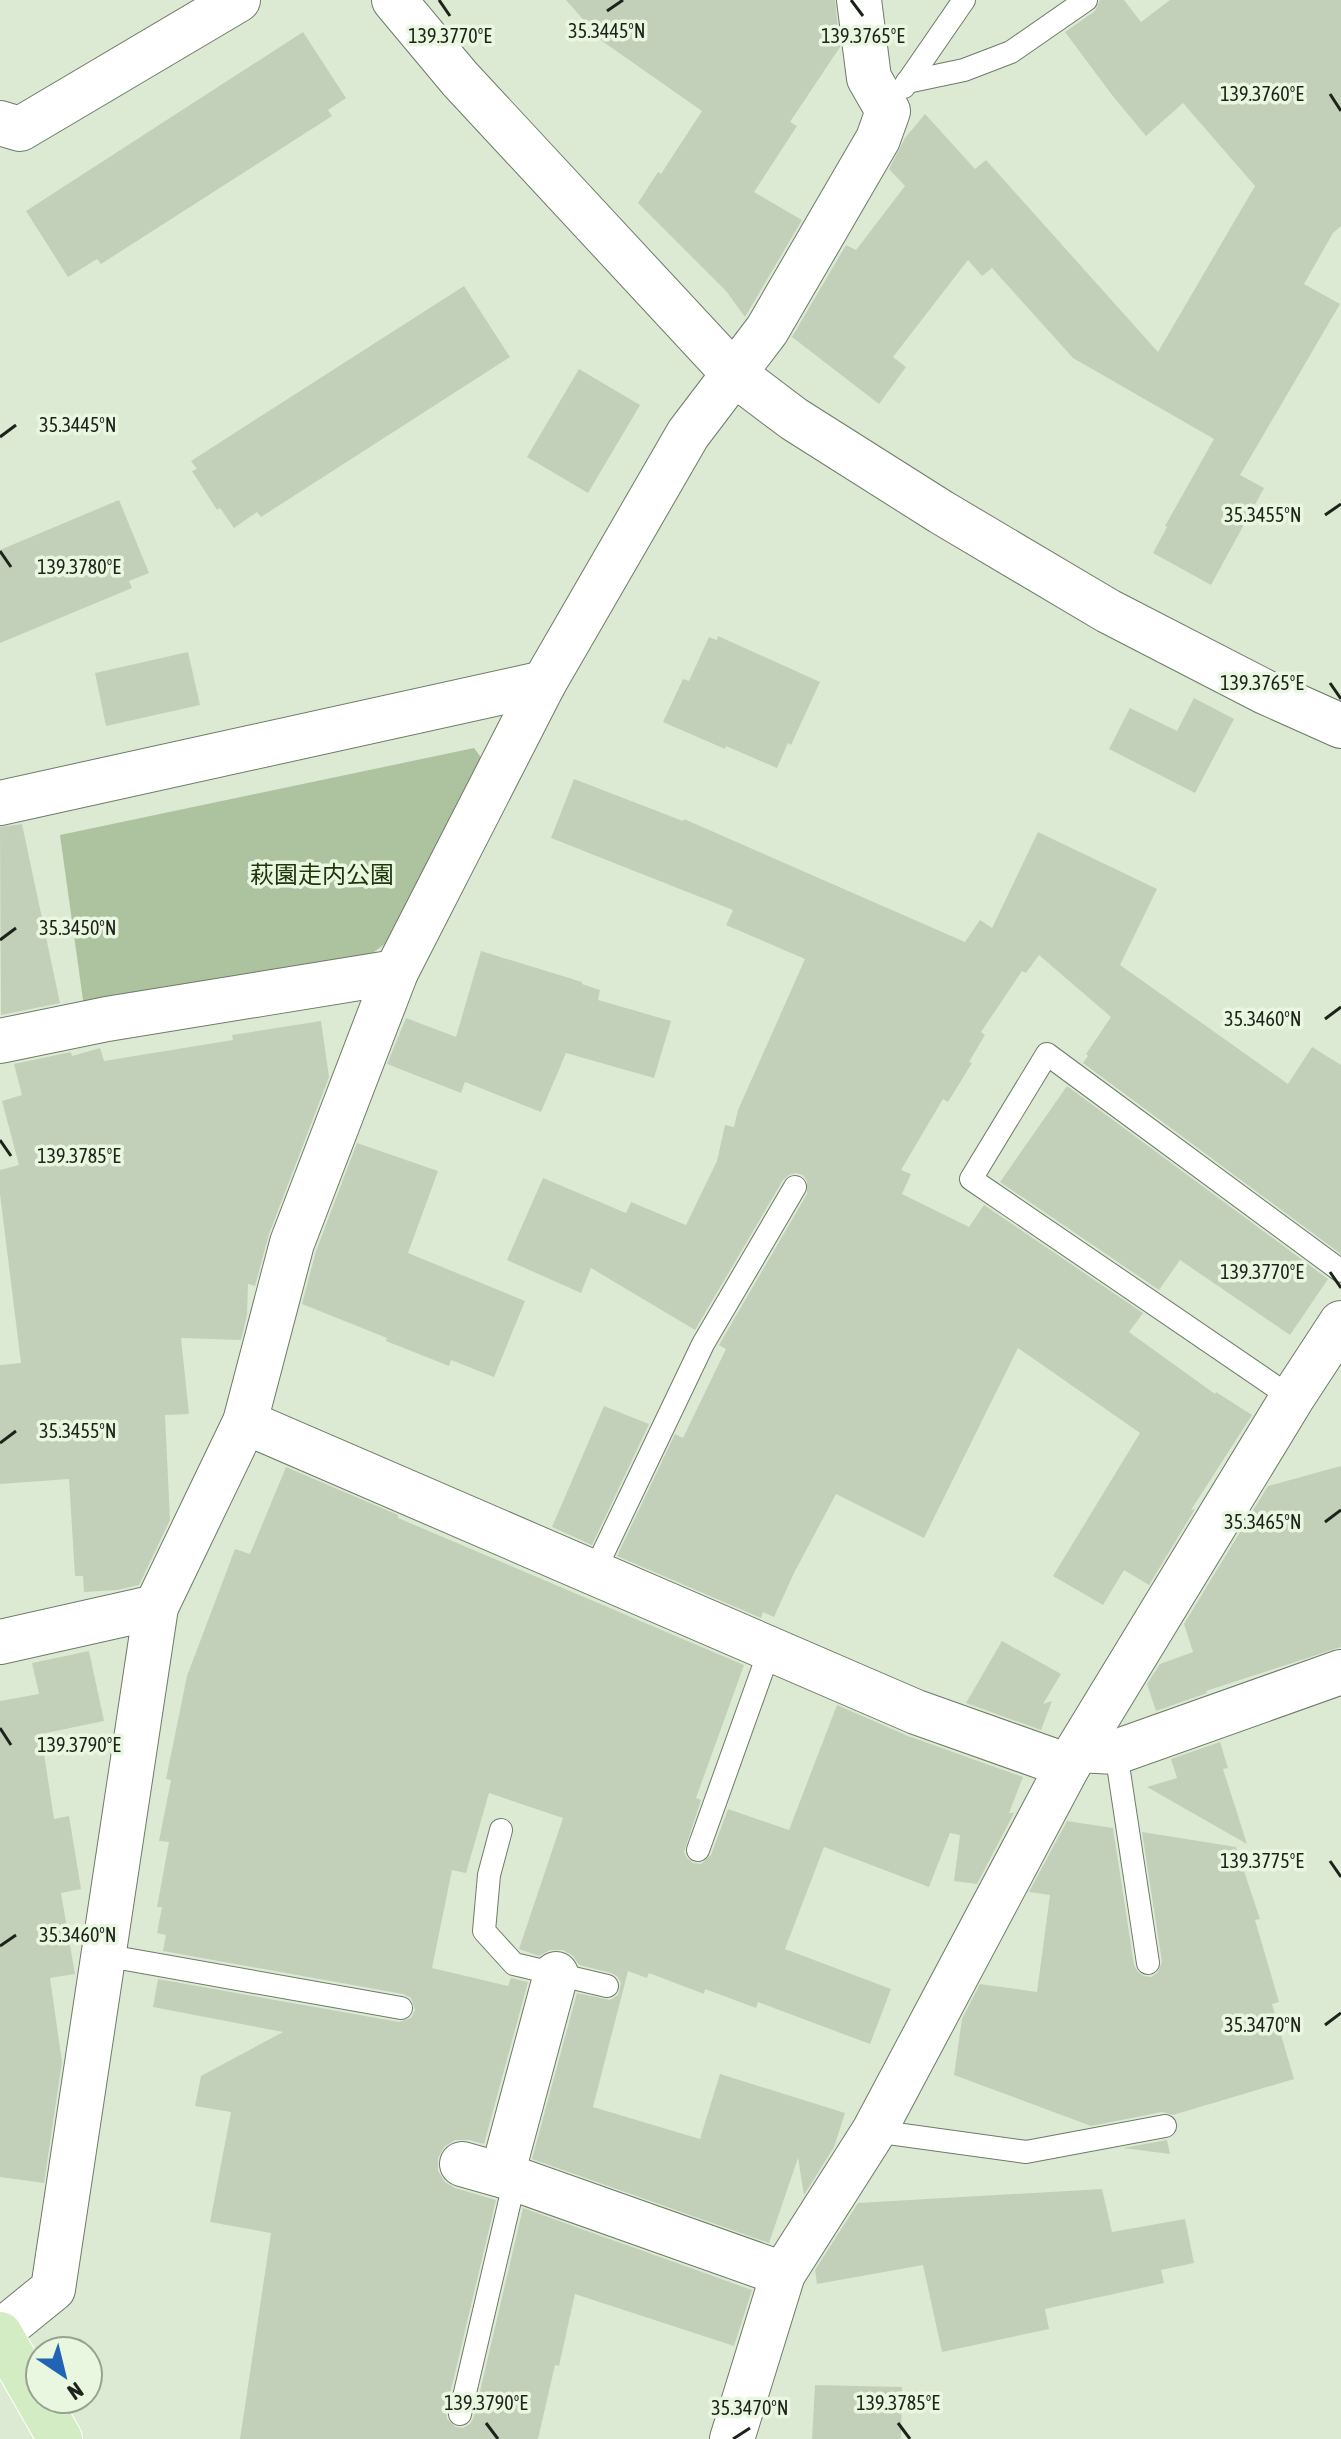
<svg xmlns="http://www.w3.org/2000/svg" width="1341" height="2439" font-family="'Asap Condensed','Noto Sans JP',sans-serif">
	<style>
		.green { fill: #adc3a0 }
		.building { fill: #c2d0ba }
		.lines { fill: none; stroke-linecap: round; stroke-linejoin: round }
		.service-casing { stroke: #6e7b67; stroke-width: 24 }
		.minor-casing { stroke: #6e7b67; stroke-width: 46 }
		.tertiary-casing { stroke: #6e7b67; stroke-width: 46 }
		.primary-casing { stroke: #fff; stroke-width: 46 }
		.service { stroke: #fff; stroke-width: 22 }
		.minor { stroke: #fff; stroke-width: 44 }
		.tertiary { stroke: #fff; stroke-width: 44 }
		.primary { stroke: #d3ecc4; stroke-width: 44 }
		.ticks { fill: none; stroke: #1d221a; stroke-width: 3 }
		.labels { text-anchor: middle; dominant-baseline: central; stroke-width: 7; stroke-linejoin: round; paint-order: stroke }
		.park-label { font-size: 24px; fill: #1d3509; stroke: #e9f7e1 }
		.ticks-label { font-size: 20px; text-anchor: middle; fill: #1d221a; stroke: #e9f7e1; stroke-width: 7; stroke-linejoin: round; paint-order: stroke }
	</style>
	<rect width="100%" height="100%" fill="#dcead4"/>
	<polygon class="green" points="474,748 485,763 394,937 361,962 84,1007 60,835"/>
	<g class="building">
		<polygon points="566,0 835,0 840,47 790,122 797,126 754,192 802,220 745,317 726,291 638,203 658,172 661,174 702,111 602,41"/>
		<polygon points="1100,0 1124,0 1141,22 1170,0 1341,0 1341,226 1333,233 1304,284 1340,304 1240,475 1264,488 1211,585 1153,553 1167,527 1165,526 1214,439 1073,358 992,268 982,276 968,260 893,357 906,367 879,404 792,337 846,245 856,250 905,186 889,169 905,138 925,114 975,169 986,160 1158,352 1255,186 1183,103 1146,136 1112,95 1065,32 1095,11"/>
		<polygon points="303,32 346,98 328,110 332,116 101,264 97,259 68,277 26,211"/>
		<polygon points="464,286 510,357 261,517 257,512 234,528 220,508 217,510 192,471 197,469 191,461"/>
		<polygon points="579,369 640,405 588,493 527,457"/>
		<polygon points="119,500 149,573 129,581 132,588 0,643 0,550"/>
		<polygon points="718,636 820,682 791,745 788,743 777,768 726,746 725,749 663,722 683,679 689,681 709,637 717,640"/>
		<polygon points="188,652 200,705 106,726 95,673"/>
		<polygon points="1194,698 1234,719 1195,793 1109,749 1130,708 1177,731"/>
		<polygon points="574,779 683,821 684,819 965,942 980,920 992,928 1038,832 1157,889 1120,965 1288,1084 1312,1047 1341,1065 1341,1254 1083,1063 1088,1056 1086,1054 1111,1017 1039,955 1026,973 1022,971 981,1032 985,1035 969,1062 972,1063 948,1102 943,1099 901,1170 911,1174 902,1194 969,1227 984,1205 1143,1313 1129,1332 1215,1394 1216,1392 1252,1415 1191,1510 1195,1509 1149,1585 1124,1570 1103,1605 1053,1576 1140,1433 1018,1348 924,1538 836,1494 794,1573 774,1617 763,1612 761,1618 617,1556 675,1434 683,1438 726,1349 719,1345 807,1194 807,1181 803,1175 796,1173 789,1175 783,1180 695,1330 591,1268 581,1293 507,1260 543,1178 626,1213 631,1202 686,1225 717,1161 725,1125 734,1127 738,1110 805,959 726,925 733,910 551,838"/>
		<polygon points="22,824 60,1003 1,1015 0,827"/>
		<polygon points="481,951 582,982 582,984 600,990 598,1000 671,1021 654,1078 566,1053 541,1112 465,1082 461,1093 387,1064 406,1018 456,1037"/>
		<polygon points="321,1021 329,1077 269,1234 255,1286 248,1284 247,1315 241,1340 181,1338 189,1414 165,1415 170,1520 139,1585 117,1590 84,1592 83,1576 75,1576 69,1479 0,1484 0,1365 21,1363 0,1194 0,1170 19,1165 2,1101 22,1095 14,1064 71,1052 72,1056 100,1048 104,1061 233,1040 232,1035"/>
		<polygon points="1067,1086 1328,1279 1290,1335 1180,1260 1159,1290 1000,1182"/>
		<polygon points="357,1143 438,1171 408,1253 525,1301 494,1377 451,1360 449,1366 386,1341 387,1338 302,1304 316,1251"/>
		<polygon points="604,1406 649,1424 592,1545 552,1527"/>
		<polygon points="1341,1466 1341,1647 1206,1691 1207,1693 1156,1711 1147,1684 1160,1664 1193,1652 1184,1624 1268,1486"/>
		<polygon points="286,1467 398,1515 398,1518 744,1665 696,1798 701,1800 684,1852 687,1858 693,1863 701,1864 711,1855 728,1809 789,1830 837,1705 908,1736 1023,1777 1009,1813 1014,1813 977,1884 954,1881 960,1835 950,1833 929,1887 824,1847 785,1949 891,1989 870,2044 758,2002 756,2008 705,1989 704,1994 649,1973 647,1978 628,1971 593,2107 700,2139 720,2074 845,2113 834,2147 804,2195 798,2158 769,2243 532,2159 577,1993 610,2000 618,1995 621,1983 617,1976 611,1973 579,1965 573,1956 563,1950 550,1950 539,1956 519,1949 563,1818 489,1793 466,1873 452,1870 432,1968 508,1986 511,1978 528,1982 484,2144 469,2140 455,2140 444,2147 438,2158 438,2171 445,2182 455,2188 496,2200 446,2411 447,2419 456,2427 463,2428 470,2424 474,2417 523,2208 752,2290 734,2346 575,2294 559,2366 555,2365 538,2439 240,2439 271,2233 210,2222 231,2112 195,2106 201,2076 283,2032 153,2007 158,1979 399,2022 411,2018 415,2010 411,1998 403,1994 163,1951 166,1935 157,1933 162,1907 157,1907 169,1842 159,1841 171,1780 166,1779 187,1676 235,1549 250,1554"/>
		<polygon points="1002,1641 1061,1674 1043,1704 1052,1701 1041,1730 966,1703"/>
		<polygon points="89,1651 104,1721 41,1734 54,1819 69,1816 81,1889 61,1893 75,1974 50,1978 62,2062 44,2183 0,2177 0,1701 39,1694 32,1663"/>
		<polygon points="1220,1742 1228,1768 1223,1769 1247,1844 1147,1787 1177,1778 1171,1759"/>
		<polygon points="1067,1821 1113,1828 1134,1965 1138,1972 1144,1976 1151,1977 1157,1973 1162,1962 1142,1832 1236,1847 1260,1919 1255,1920 1279,2002 1272,2004 1294,2079 1173,2115 1162,2112 1091,2126 954,2075 962,2019 980,1984 1037,1992 1050,1895 1029,1892"/>
		<polygon points="1167,2140 1170,2154 1123,2148"/>
		<polygon points="1102,2189 1112,2232 1185,2219 1194,2263 1161,2270 1164,2283 1045,2309 1049,2329 942,2352 923,2265 817,2284 815,2270 858,2203"/>
		<polygon points="815,2385 902,2387 901,2439 812,2439"/>
	</g>
	<g class="lines">
		<g class="service-casing">
			<g id="service">
				<polyline points="907,82 964,70 1011,52 1086,0"/>
				<polyline points="904,87 964,0"/>
				<polyline points="1292,1398 971,1179 1047,1054 1341,1271"/>
				<polyline points="594,1572 703,1344 795,1187"/>
				<polyline points="1116,1752 1148,1963"/>
				<polyline points="501,1830 489,1875 484,1931 514,1964 607,1986"/>
				<polyline points="698,1850 770,1649"/>
				<polyline points="103,1955 401,2008"/>
				<polyline points="874,2131 1026,2152 1165,2126"/>
				<polyline points="460,2414 515,2179"/>
			</g>
		</g>
		<g class="minor-casing">
			<g id="minor">
				<polyline points="0,123 20,129 238,0"/>
				<polyline points="0,803 544,683"/>
				<polyline points="0,1041 107,1019 396,972"/>
				<polyline points="245,1422 916,1712 1068,1766"/>
				<polyline points="0,1642 156,1607 245,1422 292,1243 396,972 544,683 688,434 767,330 878,139 888,111 869,78 859,0"/>
				<polyline points="1078,1750 1116,1752 1341,1672"/>
				<polyline points="462,2164 515,2179 783,2274"/>
				<polyline points="502,2175 556,1974"/>
				<polyline points="0,2332 53,2289 156,1607"/>
				<polyline points="732,2439 783,2274 874,2131 1068,1766 1292,1398 1341,1323"/>
			</g>
		</g>
		<g class="tertiary-casing">
			<polyline id="tertiary" points="394,0 460,79 733,373 794,419 941,512 1108,611 1265,692 1341,726"/>
		</g>
		<g class="primary-casing">
			<polyline id="primary" points="0,2334 60,2439"/>
		</g>
		<use href="#service" class="service"/>
		<use href="#minor" class="minor"/>
		<use href="#tertiary" class="tertiary"/>
		<use href="#primary" class="primary"/>
	</g>
	<path class="ticks" d="M 439,0 L 450,16M 851,0 L 863,16M 607,11 L 623,0M 1330,94 L 1341,111M 0,437 L 16,425M 1325,515 L 1341,504M 0,551 L 11,567M 1330,683 L 1341,699M 0,940 L 16,928M 1325,1019 L 1341,1007M 0,1140 L 11,1156M 1330,1272 L 1341,1288M 0,1443 L 16,1431M 1325,1522 L 1341,1510M 0,1728 L 11,1745M 1330,1861 L 1341,1877M 0,1946 L 16,1935M 1325,2025 L 1341,2013M 486,2423 L 498,2439M 898,2423 L 910,2439M 733,2439 L 750,2428"/>
	<g class="labels">
		<g class="park-label">
			<text x="322" y="874">萩園走内公園</text>
		</g>
	</g>
	<g class="ticks-label">
		<text x="607" y="38">35.3445°N</text>
		<text x="450" y="43">139.3770°E</text>
		<text x="863" y="43">139.3765°E</text>
		<text x="1262" y="101">139.3760°E</text>
		<text x="78" y="432">35.3445°N</text>
		<text x="1263" y="522">35.3455°N</text>
		<text x="79" y="574">139.3780°E</text>
		<text x="1262" y="690">139.3765°E</text>
		<text x="78" y="935">35.3450°N</text>
		<text x="1263" y="1026">35.3460°N</text>
		<text x="79" y="1163">139.3785°E</text>
		<text x="1262" y="1279">139.3770°E</text>
		<text x="78" y="1438">35.3455°N</text>
		<text x="1263" y="1529">35.3465°N</text>
		<text x="79" y="1752">139.3790°E</text>
		<text x="1262" y="1868">139.3775°E</text>
		<text x="78" y="1942">35.3460°N</text>
		<text x="1263" y="2032">35.3470°N</text>
		<text x="486" y="2410">139.3790°E</text>
		<text x="898" y="2410">139.3785°E</text>
		<text x="750" y="2415">35.3470°N</text>
	</g>
	<g transform="translate(64 2375) rotate(145)"><circle r="38" fill="#e9f7e1" stroke="#97a291" stroke-width="2"/>
	<path d="M0-6L14 30L0 20L-14 30Z" fill="#2164b5"/>
	<text y="-12" font-size="22" font-weight="bold" text-anchor="middle" fill="#1d221a">N</text>
	</g>
</svg>
